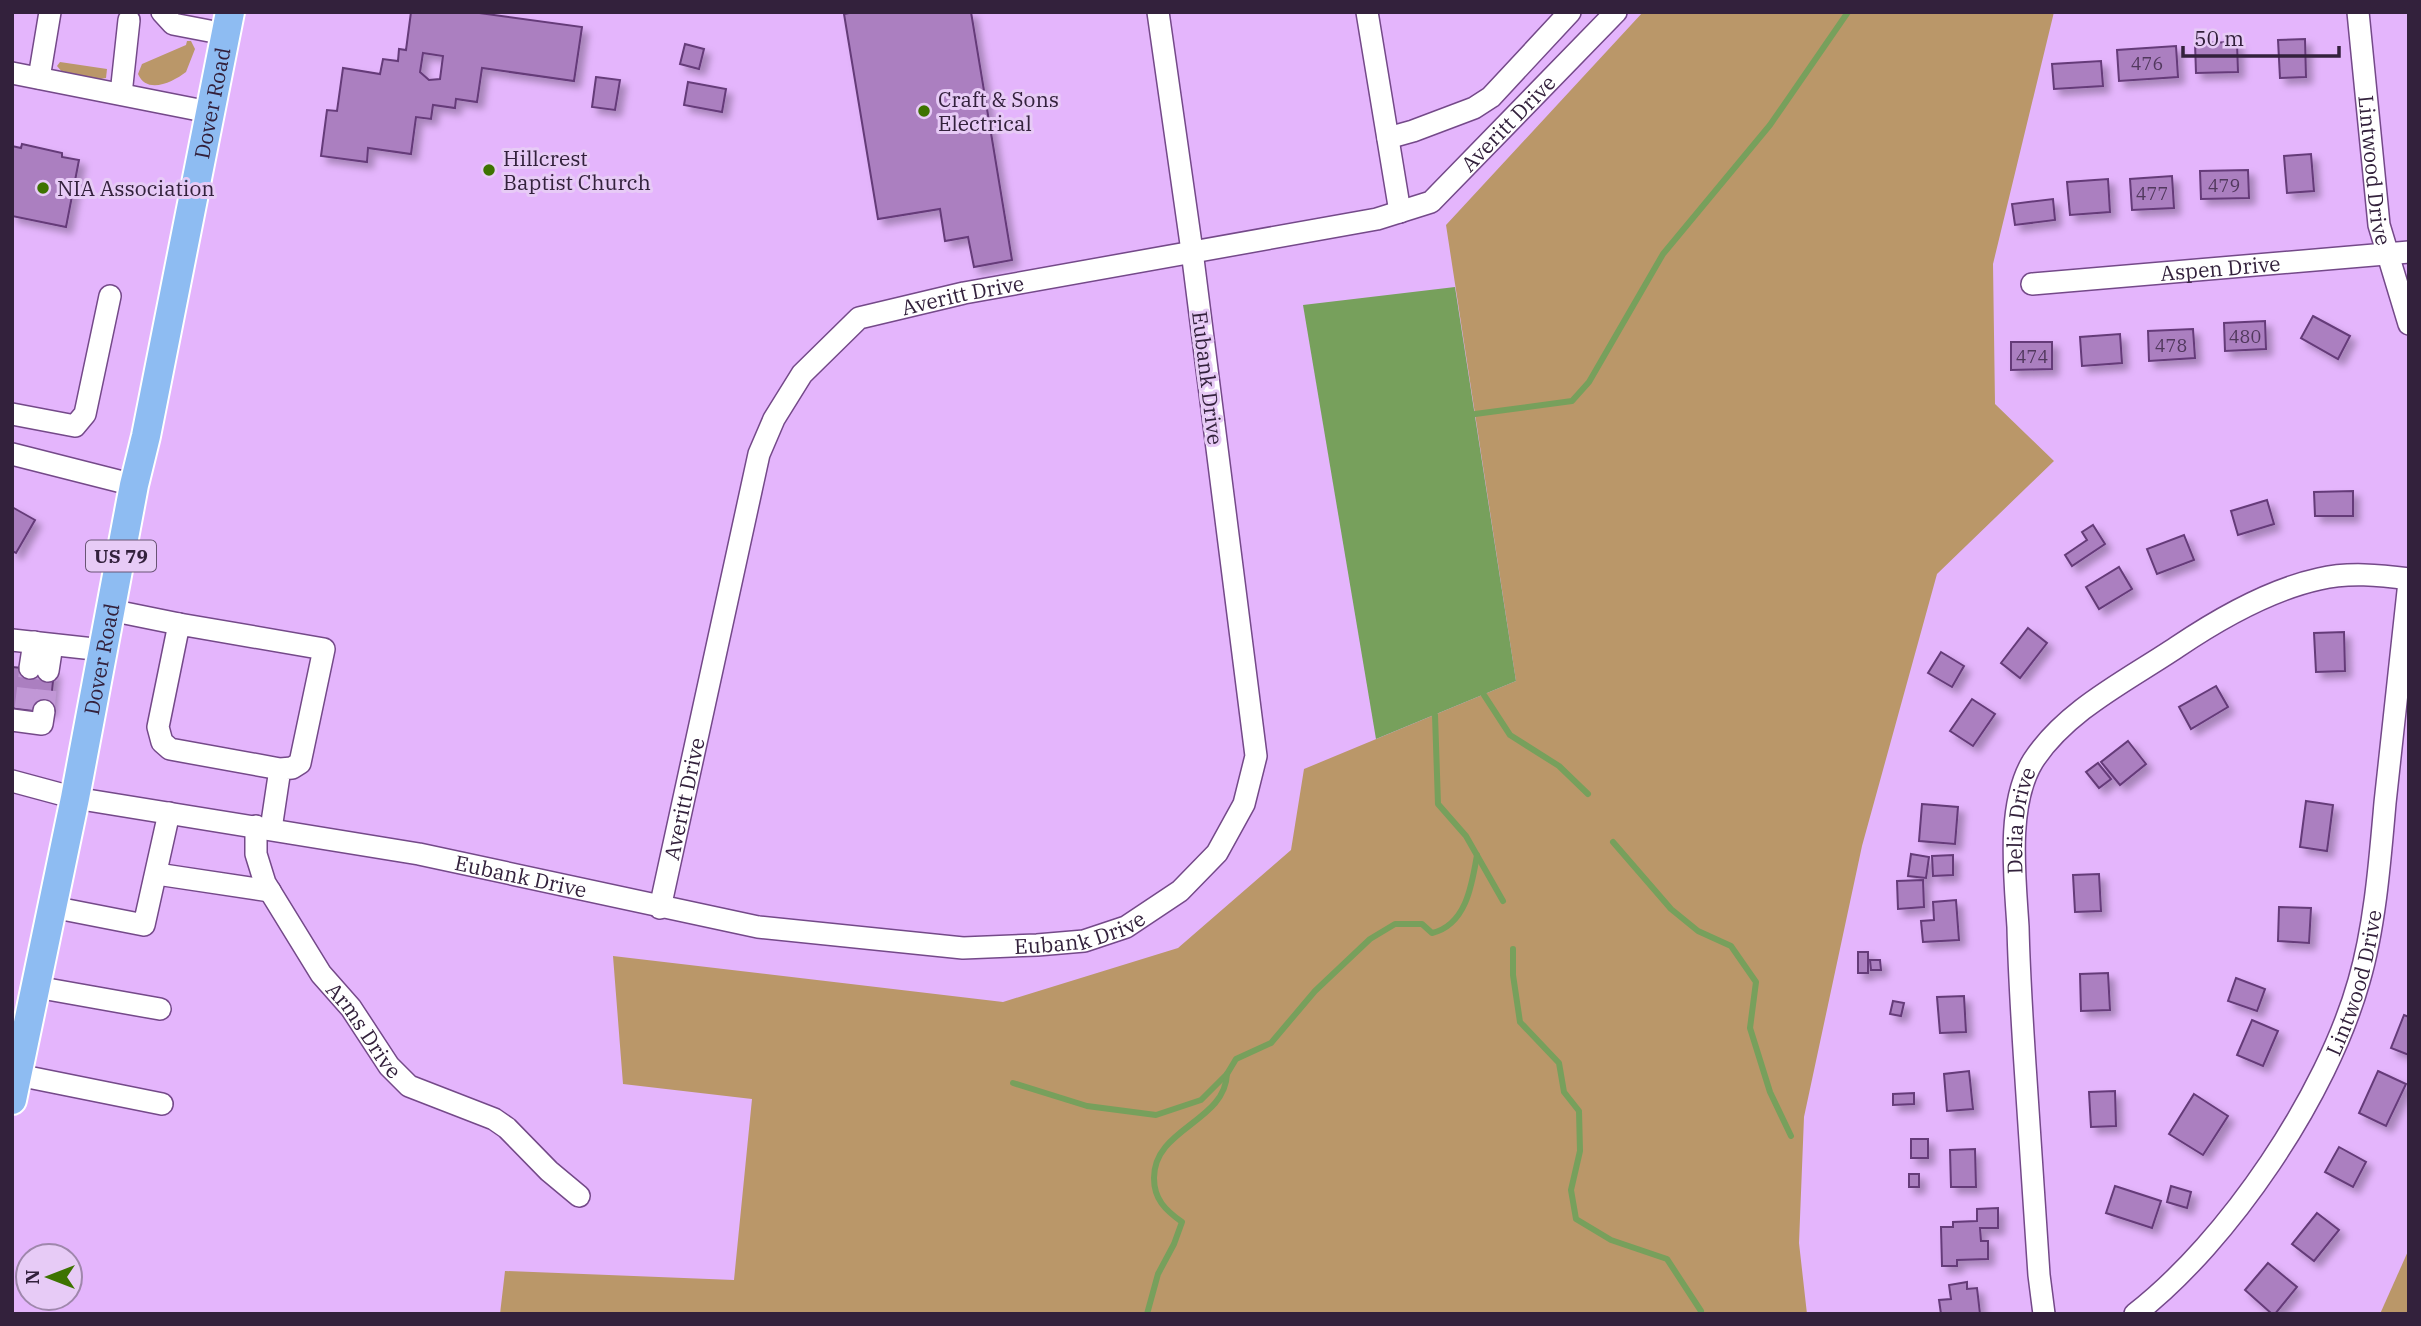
<svg xmlns="http://www.w3.org/2000/svg" width="2421" height="1326" font-family="'IBM Plex Serif',serif">
	<style>
		.green { fill: #ba9769 }
		.water { fill: #77a05c }
		.lines { fill: none; stroke-linecap: round; stroke-linejoin: round }
		.stream { stroke: #77a05c; stroke-width: 6 }
		.building { fill: #ab7fc0; stroke: #653b79; stroke-width: 2; fill-rule: evenodd; filter: url(#shadow) }
		.minor-tunnel { stroke: #c197d6; stroke-width: 21; stroke-dasharray: 21 10; stroke-linecap: butt }
		.minor-casing { stroke: #744989; stroke-width: 24 }
		.major-casing { stroke: #fff; stroke-width: 32 }
		.minor { stroke: #fff; stroke-width: 21 }
		.major { stroke: #8ebcf2; stroke-width: 28 }
		.poi-dot { fill: #3d7300; stroke: #e7cbf6; stroke-width: 2.5 }
		.labels { text-anchor: middle; dominant-baseline: central; stroke-width: 6; stroke-linejoin: round; paint-order: stroke }
		.number-label { font-size: 18px; fill: #51385d }
		.shield { fill: #e7cbf6; stroke: #695474; stroke-width: 2 }
		.shield-label { font-size: 19px; font-weight: bold; fill: #33213c }
		.poi-label { font-size: 21px; fill: #33213c; stroke: #e7cbf6; text-anchor: start }
		.street-label { font-size: 21px; fill: #33213c; stroke: #e7cbf6 }
	</style>
	<defs>
		<filter id="shadow"><feDropShadow dx="6" dy="6" stdDeviation="3.5" flood-color="#0004"/></filter>
	</defs>
	<rect width="100%" height="100%" fill="#e4b5fc"/>
	<g class="green">
		<polygon points="1643,12 2054,12 1993,264 1995,404 2054,461 1937,574 1862,846 1804,1117 1799,1243 1807,1314 500,1314 505,1271 734,1280 752,1099 623,1084 613,956 1003,1002 1178,948 1291,850 1304,769 1516,681 1446,225"/>
		<path d="M 187,41 L 191,41 L 195,49 L 186,72 C 173,82 147,95 138,74 L 142,64 L 186,45 Z"/>
		<polygon points="60,62 107,69 106,78 100,79 63,73 57,66"/>
		<polygon points="2409,1249 2409,1314 2380,1314"/>
	</g>
	<polygon class="water" points="1455,287 1516,681 1376,739 1303,305"/>
	<g class="lines">
		<g class="stream">
			<polyline points="1475,414 1572,401 1589,382 1663,254 1770,125 1848,12"/>
			<polyline points="1484,695 1510,735 1559,766 1588,794"/>
			<polyline points="1435,715 1438,804 1466,836 1503,901"/>
			<polyline points="1613,842 1671,909 1698,931 1731,946 1756,982 1750,1028 1770,1092 1791,1136"/>
			<polyline points="1513,949 1513,975 1520,1022 1559,1063 1564,1092 1579,1111 1580,1151 1571,1190 1576,1219 1611,1240 1667,1259 1701,1311"/>
			<path d="M 1013,1083 L 1087,1106 L 1156,1115 L 1201,1100 L 1227,1074 L 1236,1059 L 1271,1043 L 1315,991 L 1370,939 L 1395,924 L 1422,924 L 1432,933 C 1466,925 1472,885 1477,855"/>
			<path d="M 1147,1314 L 1158,1274 L 1174,1244 L 1182,1222 C 1165,1210 1154,1199 1154,1178 C 1154,1128 1225,1122 1227,1074"/>
		</g>
	</g>
	<g class="building">
		<path d="M 411,12 L 472,12 L 582,27 L 574,81 L 482,68 L 477,102 L 456,99 L 455,108 L 433,105 L 431,119 L 416,117 L 411,154 L 368,148 L 367,162 L 321,156 L 327,110 L 337,111 L 343,68 L 380,74 L 383,59 L 398,61 L 399,49 L 406,50 ZM 423,53 L 443,56 L 440,79 L 429,80 L 420,72 Z"/>
		<polygon points="854,12 971,12 1012,260 974,267 968,237 945,241 940,209 878,219 844,14"/>
		<polygon points="2305,39 2306,77 2280,78 2278,40"/>
		<polygon points="2237,42 2238,72 2196,73 2195,43"/>
		<polygon points="685,44 704,49 699,69 680,64"/>
		<polygon points="2176,46 2178,77 2119,81 2117,50"/>
		<polygon points="2101,61 2103,86 2054,89 2052,64"/>
		<polygon points="596,77 620,80 615,110 592,107"/>
		<polygon points="688,82 726,89 722,112 684,105"/>
		<polygon points="22,144 62,153 62,157 79,160 66,227 12,216 12,146 21,148"/>
		<polygon points="2311,154 2314,191 2287,193 2284,156"/>
		<polygon points="2248,170 2249,198 2201,199 2200,171"/>
		<polygon points="2172,176 2174,208 2132,210 2130,179"/>
		<polygon points="2108,179 2110,212 2070,215 2067,182"/>
		<polygon points="2053,199 2055,220 2015,225 2012,204"/>
		<polygon points="2313,316 2350,336 2338,359 2301,338"/>
		<polygon points="2265,321 2266,349 2225,351 2224,323"/>
		<polygon points="2193,329 2195,358 2149,361 2148,331"/>
		<polygon points="2120,334 2122,363 2082,366 2080,337"/>
		<polygon points="2011,342 2052,342 2052,369 2011,370"/>
		<polygon points="2353,491 2353,516 2315,516 2314,492"/>
		<polygon points="2267,500 2274,524 2238,535 2231,511"/>
		<polygon points="12,507 35,520 16,553 12,551"/>
		<polygon points="2093,525 2105,544 2072,566 2065,555 2087,540 2082,532"/>
		<polygon points="2184,535 2194,560 2157,574 2147,549"/>
		<polygon points="2119,567 2132,589 2099,609 2086,587"/>
		<polygon points="2028,628 2047,643 2020,678 2001,663"/>
		<polygon points="2344,632 2345,671 2316,672 2314,633"/>
		<polygon points="1941,652 1964,666 1952,687 1928,673"/>
		<polygon points="12,667 54,671 50,711 12,708"/>
		<polygon points="2216,686 2228,707 2191,729 2179,707"/>
		<polygon points="1972,699 1995,714 1973,746 1950,731"/>
		<polygon points="2128,741 2146,764 2120,785 2101,762"/>
		<polygon points="2098,763 2111,779 2099,788 2086,772"/>
		<polygon points="2306,801 2333,805 2327,851 2300,847"/>
		<polygon points="1922,804 1958,807 1955,844 1919,841"/>
		<polygon points="1911,854 1929,857 1926,878 1908,876"/>
		<polygon points="1953,855 1953,875 1933,876 1932,856"/>
		<polygon points="2099,874 2101,911 2075,912 2073,875"/>
		<polygon points="1923,880 1924,907 1898,909 1897,881"/>
		<polygon points="1956,900 1959,940 1923,942 1921,921 1934,920 1933,902"/>
		<polygon points="2279,907 2311,908 2309,943 2278,941"/>
		<rect x="1858" y="952" width="10" height="21"/>
		<polygon points="1870,960 1880,960 1881,970 1871,970"/>
		<polygon points="2108,973 2110,1010 2081,1011 2080,974"/>
		<polygon points="2236,978 2265,989 2257,1011 2228,1001"/>
		<polygon points="1964,996 1966,1032 1940,1033 1937,997"/>
		<polygon points="1893,1001 1904,1003 1901,1016 1890,1014"/>
		<polygon points="2404,1015 2409,1017 2409,1055 2391,1048"/>
		<polygon points="2252,1020 2278,1031 2263,1066 2237,1055"/>
		<polygon points="1969,1071 1973,1109 1947,1111 1944,1074"/>
		<polygon points="2378,1071 2406,1084 2386,1126 2359,1113"/>
		<polygon points="2115,1091 2116,1126 2091,1127 2089,1092"/>
		<polygon points="1914,1093 1914,1104 1893,1105 1893,1094"/>
		<polygon points="2194,1094 2228,1116 2203,1155 2169,1134"/>
		<rect x="1911" y="1139" width="17" height="19"/>
		<polygon points="2339,1147 2366,1162 2353,1187 2325,1172"/>
		<polygon points="1975,1149 1976,1187 1951,1187 1950,1150"/>
		<rect x="1909" y="1174" width="10" height="13"/>
		<polygon points="2115,1186 2161,1201 2152,1228 2106,1213"/>
		<polygon points="2171,1186 2191,1192 2187,1208 2167,1202"/>
		<polygon points="1998,1208 1998,1228 1980,1228 1981,1241 1988,1241 1988,1259 1957,1260 1957,1266 1942,1266 1941,1227 1953,1227 1953,1222 1977,1221 1977,1209"/>
		<polygon points="2317,1213 2339,1230 2314,1261 2292,1244"/>
		<polygon points="2268,1263 2297,1287 2275,1314 2272,1314 2245,1290"/>
		<polygon points="1967,1282 1967,1289 1977,1288 1980,1314 1941,1314 1939,1300 1951,1299 1949,1285"/>
	</g>
	<g class="lines">
		<g class="minor-tunnel">
			<polyline points="25,709 30,668"/>
			<polyline points="44,711 48,671"/>
		</g>
		<g class="minor-casing">
			<g id="minor">
				<polyline points="162,12 173,24 225,34"/>
				<polyline points="1367,12 1400,212"/>
				<path id="s1" d="M 2358,12 L 2379,225 L 2409,324"/>
				<polyline points="12,73 209,112"/>
				<polyline points="39,78 50,12"/>
				<polyline points="121,94 129,20"/>
				<polyline points="1388,138 1413,131 1474,108 1491,97 1570,12"/>
				<path id="s2" d="M 2032,284 L 2409,252"/>
				<polyline points="12,414 75,426 85,414 110,296"/>
				<polyline points="12,454 134,485"/>
				<polyline points="110,610 179,624"/>
				<polyline points="12,640 103,650"/>
				<polyline points="30,668 34,642"/>
				<polyline points="48,671 52,645"/>
				<polyline points="12,720 42,724 44,711"/>
				<path id="s3" d="M 12,781 L 75,798 L 419,854 L 758,927 L 963,948 L 1037,945 L 1084,941 L 1126,927 L 1180,891 L 1217,853 L 1244,804 L 1256,756 L 1192,251 L 1158,12"/>
				<path id="s4" d="M 256,826 L 256,854 L 265,883 L 321,974 L 351,1008 L 389,1066 L 409,1086 L 494,1119 L 507,1128 L 549,1171 L 579,1196"/>
				<polyline points="271,829 280,769 170,749 162,742 158,727 179,624 324,649 300,763 292,768 280,769"/>
				<polyline points="157,874 270,891"/>
				<polyline points="52,907 144,925 169,813"/>
				<path id="s5" d="M 660,908 L 759,454 L 774,419 L 802,374 L 859,318 L 964,293 L 1377,219 L 1431,202 L 1616,12"/>
				<polyline points="36,987 160,1009"/>
				<polyline points="18,1075 162,1104"/>
				<path id="s6" d="M 2044,1314 L 2039,1275 C 2034,1205 2030,1135 2025,1065 C 2022,1019 2019,973 2018,927 C 2015,878 2006,805 2033,761 C 2066,710 2128,680 2177,647 C 2220,618 2269,590 2319,579 C 2348,572 2380,575 2409,579"/>
				<path id="s7" d="M 2135,1314 C 2229,1241 2327,1095 2359,981 C 2375,926 2380,860 2385,803 C 2393,729 2401,656 2409,582"/>
			</g>
		</g>
		<g class="major-casing">
			<g id="major">
				<path id="s8" d="M 12,1100 L 75,798 L 134,485 L 146,436 L 230,12"/>
			</g>
		</g>
		<use href="#minor" class="minor"/>
		<use href="#major" class="major"/>
	</g>
	<g class="poi-dot">
		<circle cx="924" cy="111" r="7"/>
		<circle cx="489" cy="170" r="7"/>
		<circle cx="43" cy="188" r="7"/>
	</g>
	<g class="labels">
		<g class="number-label">
			<text x="2147" y="63">476</text>
			<text x="2224" y="185">479</text>
			<text x="2152" y="193">477</text>
			<text x="2245" y="336">480</text>
			<text x="2171" y="345">478</text>
			<text x="2032" y="356">474</text>
		</g>
		<rect class="shield" x="86" y="540.5" width="70" height="31" rx="5"/>
		<g class="shield-label">
			<text x="121" y="556">US 79</text>
		</g>
		<g class="poi-label">
			<text x="938" y="99">Craft &amp; Sons<tspan x="938" dy="24">Electrical</tspan></text>
			<text x="503" y="158">Hillcrest<tspan x="503" dy="24">Baptist Church</tspan></text>
			<text x="57" y="188">NIA Association</text>
		</g>
		<g class="street-label">
			<text stroke="none"><textPath href="#s8" startOffset="1017">Dover Road</textPath></text>
			<text stroke="none"><textPath href="#s5" startOffset="1330">Averitt Drive</textPath></text>
			<text stroke="none"><textPath href="#s1" startOffset="159">Lintwood Drive</textPath></text>
			<text stroke="none"><textPath href="#s2" startOffset="189">Aspen Drive</textPath></text>
			<text stroke="none"><textPath href="#s5" startOffset="742">Averitt Drive</textPath></text>
			<text transform="translate(1208 378) rotate(83)">Eubank Drive</text>
			<text stroke="none"><textPath href="#s8" startOffset="450">Dover Road</textPath></text>
			<text stroke="none"><textPath href="#s5" startOffset="112">Averitt Drive</textPath></text>
			<text stroke="none"><textPath href="#s6" startOffset="495">Delia Drive</textPath></text>
			<text stroke="none"><textPath href="#s3" startOffset="518">Eubank Drive</textPath></text>
			<text stroke="none"><textPath href="#s3" startOffset="1085">Eubank Drive</textPath></text>
			<text stroke="none"><textPath href="#s7" startOffset="404">Lintwood Drive</textPath></text>
			<text stroke="none"><textPath href="#s4" startOffset="236">Arms Drive</textPath></text>
		</g>
	</g>
	<rect width="2421" height="1326" fill="none" stroke="#33213c" stroke-width="28"/>
	<g transform="translate(49 1277) rotate(270)"><circle r="33" fill="#e7cbf6" stroke="#9f87ac" stroke-width="2"/>
	<path d="M0-5L12 26L0 18L-12 26Z" fill="#3d7300"/>
	<text y="-10" font-size="19" font-weight="bold" text-anchor="middle" fill="#33213c">N</text>
	</g>
	<path d="M2183 46v10h156v-10" fill="none" stroke="#33213c" stroke-width="3.5"/>
	<text x="2194" y="46" font-size="21" fill="#33213c" stroke="#e7cbf6" stroke-width="5" paint-order="stroke">50 m</text>
</svg>
